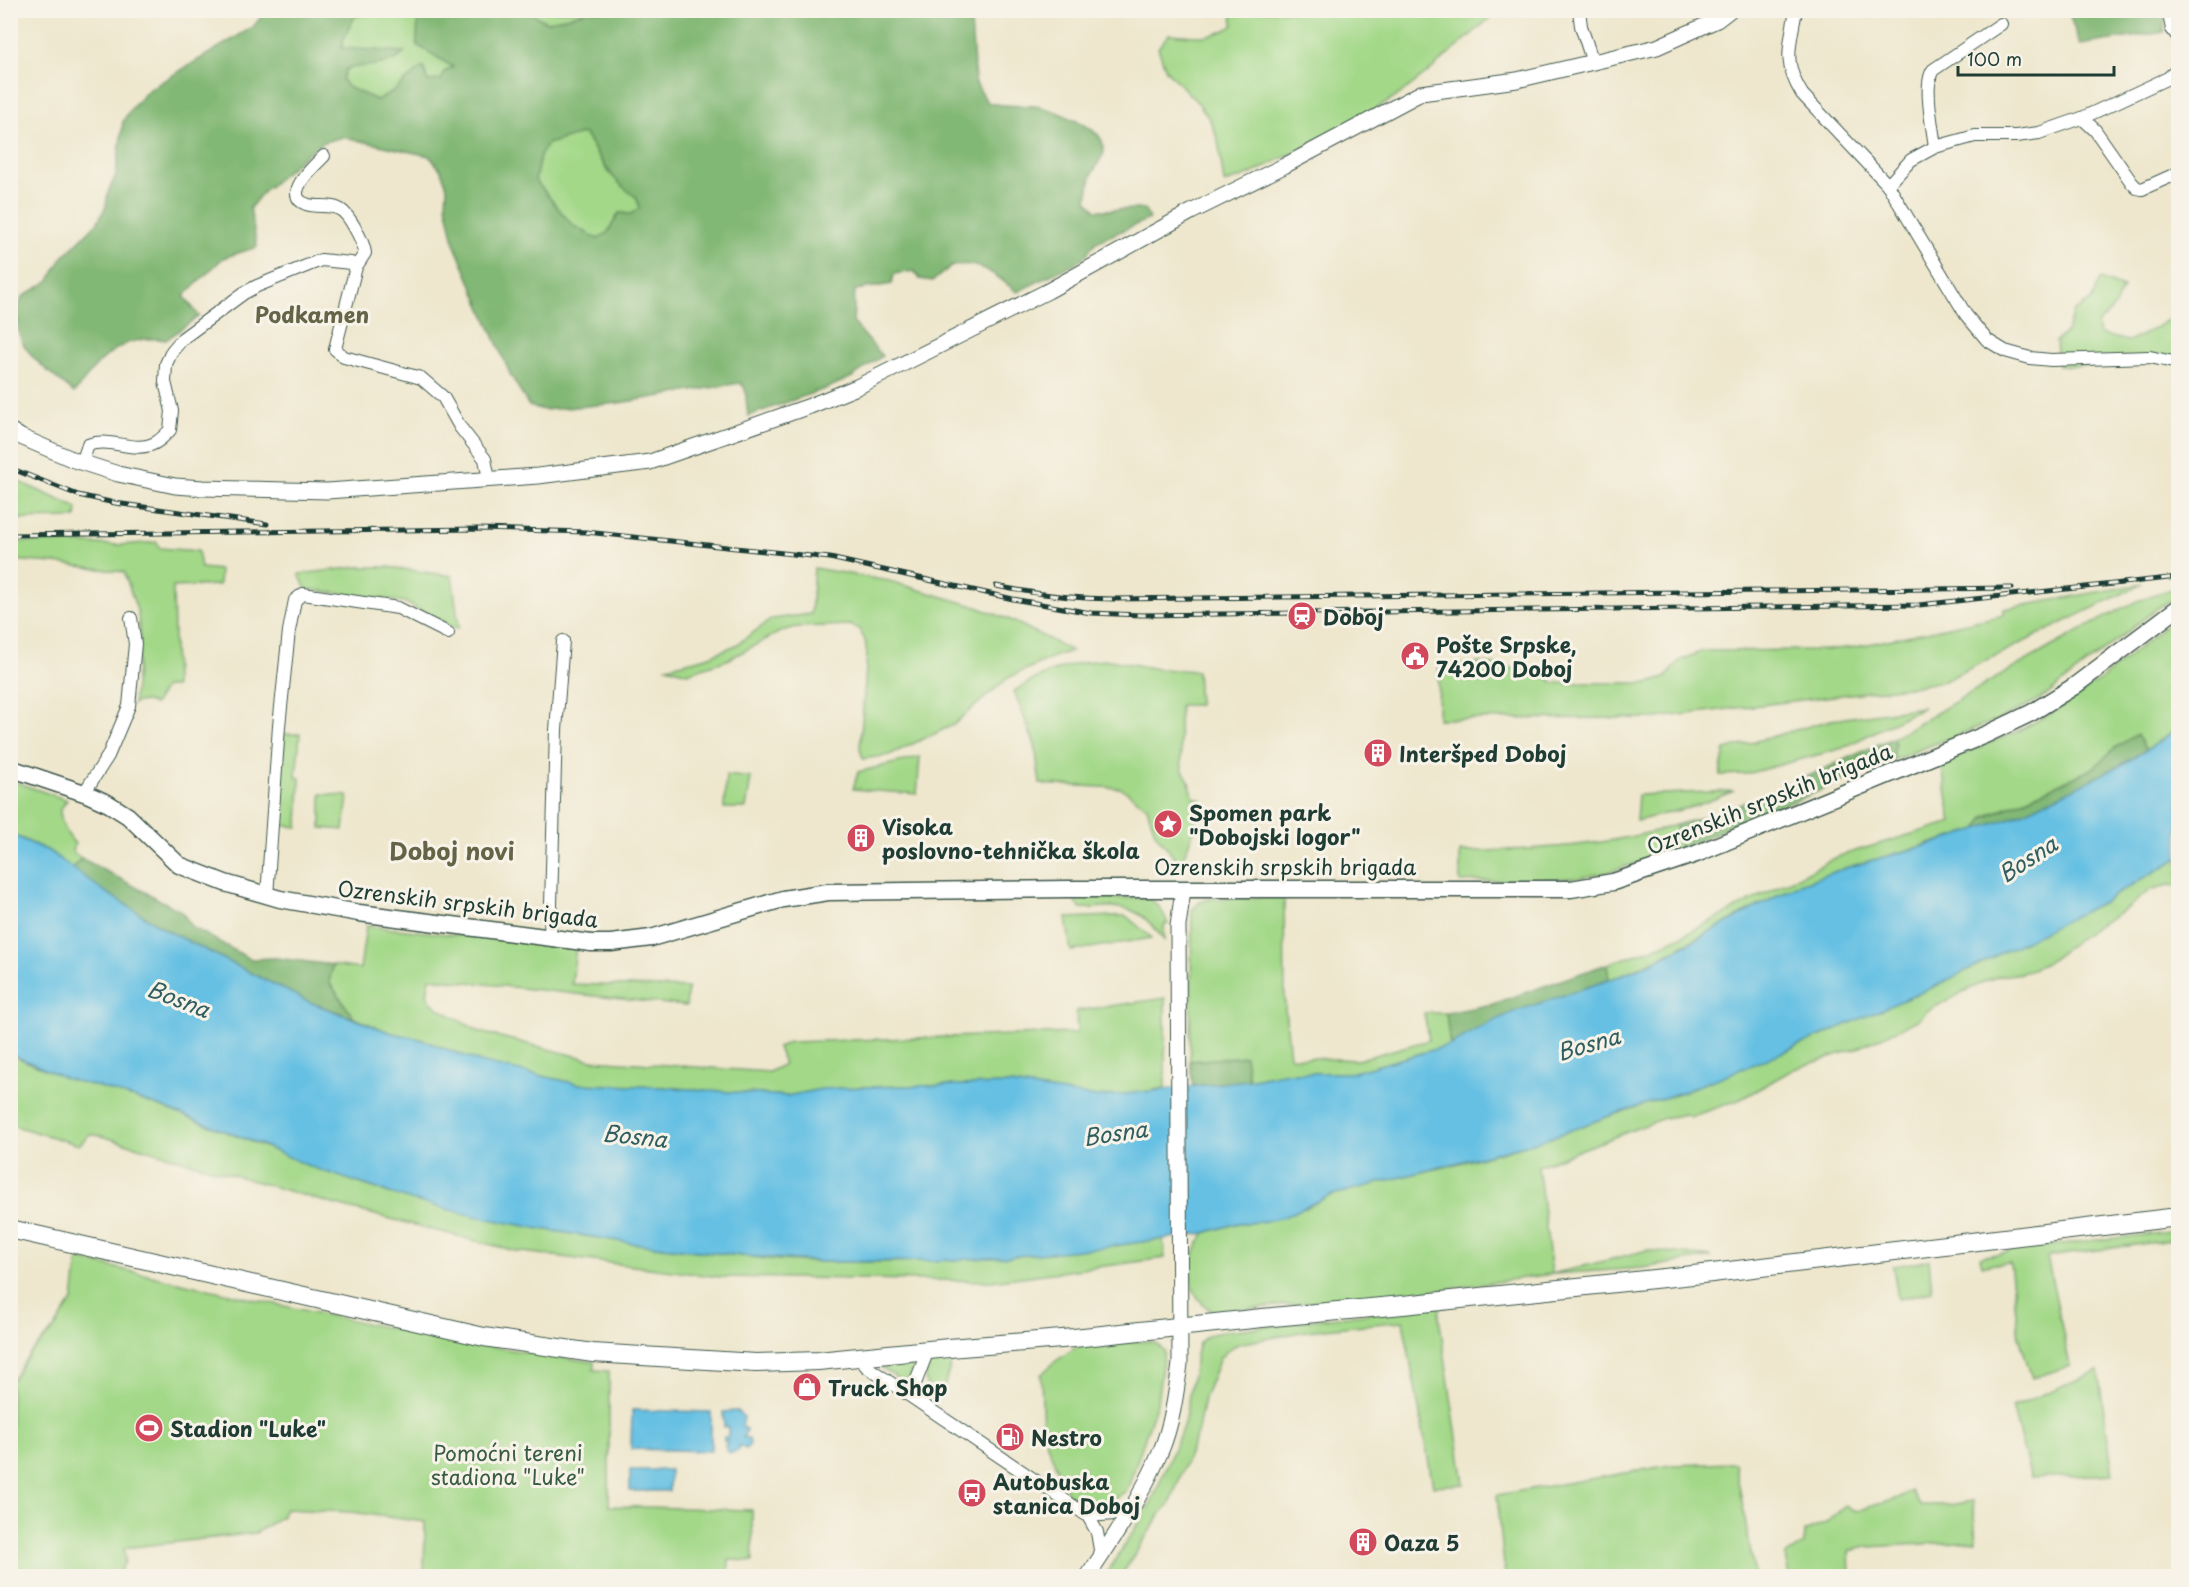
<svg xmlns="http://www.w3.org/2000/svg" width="2189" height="1587" font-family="'Playpen Sans',sans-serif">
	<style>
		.green { fill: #a3d888; stroke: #618a5e; stroke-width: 1.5 }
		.forest { fill: #82b874; stroke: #507a54; stroke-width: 1.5; fill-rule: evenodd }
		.water { fill: #65c0e3; stroke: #427e8c; stroke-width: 1.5 }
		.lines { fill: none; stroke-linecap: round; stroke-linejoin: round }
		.minor-casing { stroke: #3e564b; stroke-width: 14 }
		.tertiary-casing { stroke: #3e564b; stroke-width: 17 }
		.secondary-casing { stroke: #3e564b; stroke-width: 19 }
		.primary-casing { stroke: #3e564b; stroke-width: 20 }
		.minor { stroke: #fff; stroke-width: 12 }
		.tertiary { stroke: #fff; stroke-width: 15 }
		.secondary { stroke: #fff; stroke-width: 16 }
		.primary { stroke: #fff; stroke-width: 18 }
		.rail-casing { stroke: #1f3d34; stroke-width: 5 }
		.rail { stroke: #f7f3e8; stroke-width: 3; stroke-dasharray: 9; stroke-linecap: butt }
		.labels { text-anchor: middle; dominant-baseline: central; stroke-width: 6; stroke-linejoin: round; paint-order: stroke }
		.poi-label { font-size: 21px; font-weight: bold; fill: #1f3d34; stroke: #f7f3e8; text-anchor: start }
		.street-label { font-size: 21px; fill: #1f3d34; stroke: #f7f3e8 }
		.park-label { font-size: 21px; fill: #395c45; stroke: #f7f3e8 }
		.neighbourhood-label { font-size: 22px; font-weight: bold; fill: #646547; stroke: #f7f3e8 }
		.water-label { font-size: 22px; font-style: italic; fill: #305e60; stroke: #f7f3e8 }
		.quarter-label { font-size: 24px; font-weight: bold; fill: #646547; stroke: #f7f3e8 }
	</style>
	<rect width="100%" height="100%" fill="#f7f3e8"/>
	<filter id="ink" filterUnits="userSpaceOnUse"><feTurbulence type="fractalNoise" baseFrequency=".0167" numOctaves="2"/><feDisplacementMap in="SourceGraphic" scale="12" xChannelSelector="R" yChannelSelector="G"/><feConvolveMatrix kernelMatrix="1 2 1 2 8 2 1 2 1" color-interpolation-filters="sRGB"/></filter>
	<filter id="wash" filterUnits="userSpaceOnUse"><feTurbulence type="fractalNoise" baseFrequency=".008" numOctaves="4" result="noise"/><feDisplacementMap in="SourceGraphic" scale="24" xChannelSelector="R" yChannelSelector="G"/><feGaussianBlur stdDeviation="1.35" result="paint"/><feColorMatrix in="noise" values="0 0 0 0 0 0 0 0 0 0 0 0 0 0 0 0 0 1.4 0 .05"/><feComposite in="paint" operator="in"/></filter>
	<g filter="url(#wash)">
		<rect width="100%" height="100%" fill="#eee7cd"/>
		<g class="green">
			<polygon points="395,11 415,11 418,13 417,45 454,66 441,80 428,81 423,67 394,91 377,100 347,87 342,79 346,69 359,66 342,48 343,40 355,16"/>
			<polygon points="528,11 584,11 584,13 546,22"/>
			<path d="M 1232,11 L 1498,11 L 1426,74 L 1393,99 L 1340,129 L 1249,175 L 1224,183 L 1218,140 L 1210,120 L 1199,104 L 1166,70 L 1158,48 L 1169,34 C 1191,36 1214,40 1233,25 Z"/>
			<polygon points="584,133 608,172 637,198 640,208 631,214 619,213 608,232 598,240 572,225 535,180 540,156 547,144"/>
			<polygon points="2100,279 2123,288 2114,307 2097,325 2099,334 2128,341 2143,335 2178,314 2178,361 2148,361 2133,365 2058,366 2056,341 2067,331 2073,312 2091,301"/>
			<polygon points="11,478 77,508 76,518 11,519"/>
			<path d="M 10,541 L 120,545 L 157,542 L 159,548 L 198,551 L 201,568 L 220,570 L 219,585 L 173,587 L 175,687 L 165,687 L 154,705 C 146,700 140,700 133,704 L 140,641 L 138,613 L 124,572 L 54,563 L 11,560 Z"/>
			<polygon points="358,567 388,567 452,576 459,627 455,629 404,602 306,589 299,574"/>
			<polygon points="814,568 889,581 974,606 1013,621 1072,651 1055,656 1008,678 953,725 889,755 863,759 860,749 867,655 865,640 859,629 850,625 797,627 782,631 727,660 687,673 667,667 707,657 736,645 772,619 811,614"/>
			<polygon points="2142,584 1944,681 1915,686 1656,718 1438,719 1439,667 1479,663 1541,673 1554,683 1648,683 1665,678 1679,661 1702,651 1827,650 1855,647 2004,615 2004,609"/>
			<path d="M 2178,588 L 2178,597 L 2159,607 L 2047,695 L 2007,716 L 1893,760 L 1895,744 L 1893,738 C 1952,704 2010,669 2069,637 C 2104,618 2139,596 2178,588 Z"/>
			<polygon points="2178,620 2178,727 2146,750 2137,735 2116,747 2092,769 1984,817 1978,830 1845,868 1800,884 1655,960 1609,980 1607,964 1644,952 1682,936 1839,856 1952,822 1941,763 2018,731 2054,712 2098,682 2164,627"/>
			<path d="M 1109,660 L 1158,669 L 1197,671 L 1199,705 L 1180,705 L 1179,727 L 1182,769 L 1188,779 L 1194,798 L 1201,799 L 1191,839 L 1180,864 L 1155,833 L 1147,807 L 1121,788 L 1040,784 L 1035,745 L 1014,691 C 1045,672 1072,661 1109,660 Z"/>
			<polygon points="1923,707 1843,748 1746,774 1720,775 1725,750 1831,720"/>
			<polygon points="284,734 300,734 296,777 300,778 298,827 275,825"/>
			<polygon points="920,757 917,794 853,789 858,772"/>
			<polygon points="726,775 751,778 746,808 724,808"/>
			<path d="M 10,780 L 67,800 L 60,810 C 61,824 66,833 75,844 L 73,852 L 81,858 L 72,869 L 49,851 L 11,834 Z"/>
			<polygon points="1734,791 1696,806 1636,821 1638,795"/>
			<polygon points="321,794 348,796 344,830 321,828"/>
			<path d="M 1676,825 L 1680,849 L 1609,872 L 1579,878 L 1460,882 L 1460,852 C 1533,849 1605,848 1676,825 Z"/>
			<path d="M 2178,858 L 2178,886 L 2168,885 L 2150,890 L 2129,907 L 2092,929 L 2048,962 L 2022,973 L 2000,976 L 1985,981 L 1927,1011 L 1920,1019 L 1858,1048 L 1794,1069 L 1741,1099 L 1690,1117 L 1686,1114 L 1664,1118 L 1538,1166 L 1552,1274 L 1648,1250 L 1711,1257 L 1642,1268 L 1552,1274 L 1441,1290 L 1214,1312 C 1196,1302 1188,1285 1191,1264 C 1192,1254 1200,1242 1204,1233 L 1239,1223 L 1261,1222 L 1305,1208 L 1329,1196 L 1359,1187 L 1449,1166 L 1544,1140 L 1612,1115 L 1685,1091 L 1823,1035 L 1980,964 L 2009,947 L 2103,902 Z"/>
			<polygon points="1284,897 1285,1009 1290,1057 1357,1060 1429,1040 1424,1013 1446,1013 1450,1045 1351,1073 1282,1073 1249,1080 1245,1057 1190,1061 1192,910 1200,902 1209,899"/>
			<path d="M 1079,898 L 1147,898 C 1159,903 1163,912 1168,924 L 1164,925 L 1164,940 C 1147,917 1136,906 1105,907 C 1097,907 1089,909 1081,908 L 1076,903 L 1075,900 Z"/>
			<polygon points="1115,916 1126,916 1152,938 1071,951 1066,918"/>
			<polygon points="366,926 576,947 572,984 688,988 686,1006 430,978 427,994 431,1002 441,1010 480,1032 592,1060 769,1072 784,1064 778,1047 790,1042 1077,1033 1076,1011 1165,998 1165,1088 1138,1093 1097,1097 1010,1084 864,1087 822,1089 787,1096 661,1087 578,1084 483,1063 420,1039 392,1033 354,1018 329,982 333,965 360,969"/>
			<path d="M 10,1054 C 42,1070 66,1077 100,1087 C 132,1096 164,1108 195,1120 C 268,1147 338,1179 413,1200 C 503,1225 596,1239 688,1250 C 733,1255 779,1262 825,1262 C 938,1264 1051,1255 1163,1239 L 1165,1258 L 991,1281 L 720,1277 L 515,1251 L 329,1203 L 101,1136 L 90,1134 L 79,1145 L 11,1125 Z"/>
			<polygon points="2178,1231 2178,1239 2047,1257 2070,1366 2032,1378 2019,1337 2010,1263 1982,1265 1980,1257 2033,1247"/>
			<path d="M 78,1259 C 249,1299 420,1339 594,1362 L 594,1370 L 609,1371 L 609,1506 L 752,1510 L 753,1561 L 729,1560 L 728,1576 L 424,1576 L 425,1522 L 351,1512 L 284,1509 L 282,1516 L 256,1533 L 124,1548 L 125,1561 L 118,1576 L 11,1576 L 11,1382 L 30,1353 L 54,1329 L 73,1300 Z"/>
			<polygon points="1929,1260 1932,1291 1898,1299 1893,1266"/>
			<path d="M 1440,1304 L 1439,1317 L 1464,1484 L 1433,1486 L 1403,1321 L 1306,1331 L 1238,1344 L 1229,1349 L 1220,1358 L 1204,1398 L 1198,1430 L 1169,1506 L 1161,1513 L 1121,1576 L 1105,1576 L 1152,1501 L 1184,1424 L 1198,1345 C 1206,1334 1214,1333 1227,1331 Z"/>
			<polygon points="1147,1341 1157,1344 1164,1351 1157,1402 1127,1491 1113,1499 1092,1503 1089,1505 1067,1494 1043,1434 1041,1375 1053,1363 1081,1344"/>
			<path d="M 953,1356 L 941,1398 L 934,1398 C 924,1385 920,1370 936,1359 Z"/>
			<polygon points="906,1361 911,1364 913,1370 909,1379 903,1382 881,1367 884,1364"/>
			<polygon points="2098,1371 2113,1474 2031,1478 2012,1407"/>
			<polygon points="1735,1463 1755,1576 1505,1576 1497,1495 1671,1465"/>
			<polygon points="1911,1491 1920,1505 1950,1505 1973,1501 1976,1541 1867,1547 1849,1551 1850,1576 1789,1576 1785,1556 1803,1544 1804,1532 1826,1523 1845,1506 1857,1511 1904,1496"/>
		</g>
		<g class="forest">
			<path d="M 584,11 L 968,11 L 971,22 L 975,82 L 987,102 C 1002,107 1018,105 1034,106 C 1048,107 1094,126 1101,139 C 1103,142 1103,149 1104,153 L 1091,176 L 1087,200 L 1096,210 L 1145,209 L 1149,219 L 1096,242 L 1083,259 L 1017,292 C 999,277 978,259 953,266 C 945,269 940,276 933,281 L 920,279 L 914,271 L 894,274 L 892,284 L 855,290 L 853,322 L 882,356 L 852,377 L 830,387 L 748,416 L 745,388 L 740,383 L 619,403 L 544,410 L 529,406 L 510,374 L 455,246 L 446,205 L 447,187 L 441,170 L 429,156 L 343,137 L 324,142 L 310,151 L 263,192 L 250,208 L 257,247 L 223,258 L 184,296 L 199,316 L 166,340 C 122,332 99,360 74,393 C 58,379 29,359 21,339 C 15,326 18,310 22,297 L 49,281 L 62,258 L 97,223 L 106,206 L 108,192 L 116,175 L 123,121 L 131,109 L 148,90 L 253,27 L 266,11 L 395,11 L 355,16 L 343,40 L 342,48 L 405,52 C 392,68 365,64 346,69 L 342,79 L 347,87 L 377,100 L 394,91 L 423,66 L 428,81 L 441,80 L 444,72 L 453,67 L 417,45 L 418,13 L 415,11 L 528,11 L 546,22 L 583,13 ZM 584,133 C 603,160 608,178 637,198 L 639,208 L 631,214 L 619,213 L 608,232 L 598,239 L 572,225 L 535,180 L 540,156 L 547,144 Z"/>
			<polygon points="2068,11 2165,11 2164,32 2080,45"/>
			<path d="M 2137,734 L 2146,750 C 2093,782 2037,809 1978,830 L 1984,818 L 2092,769 L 2116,747 Z"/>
			<path d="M 1893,738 L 1895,744 L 1893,760 L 1680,849 L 1676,825 C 1751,806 1822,769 1893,738 Z"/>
			<polygon points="81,858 181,911 192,927 250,959 276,958 333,965 329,982 354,1018 309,1002 166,930 104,891 72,869"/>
			<path d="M 1607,964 L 1609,980 C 1554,998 1500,1015 1450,1045 L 1446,1013 L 1493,1004 Z"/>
			<polygon points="1245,1056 1249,1080 1193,1086 1190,1061"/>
		</g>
		<g class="water">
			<polygon points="2178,727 2178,858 2103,902 1936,986 1767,1059 1685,1091 1612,1115 1544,1140 1329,1196 1284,1217 1261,1222 1239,1223 1204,1233 1100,1248 1007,1257 936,1261 822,1262 744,1256 637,1244 535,1228 474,1216 411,1200 311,1167 262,1145 156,1105 99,1087 67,1079 11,1054 10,834 49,851 104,891 166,930 309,1002 392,1033 420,1039 483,1063 578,1084 661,1087 787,1096 822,1089 864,1087 1010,1084 1097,1097 1249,1080 1282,1073 1351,1073 1450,1045 1473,1031 1513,1012 1609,980 1655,961 1800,884 1845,868 1938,842 2016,816 2118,767 2161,741"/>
			<polygon points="632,1410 711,1412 711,1451 631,1449"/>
			<polygon points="737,1411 744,1417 742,1427 746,1429 746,1432 743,1437 749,1439 750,1444 746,1449 739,1446 739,1450 732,1453 728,1452 725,1446 727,1441 724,1441 724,1437 728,1437 728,1427 724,1427 723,1412"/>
			<polygon points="630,1470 670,1470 669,1491 630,1491"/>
		</g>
	</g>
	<g filter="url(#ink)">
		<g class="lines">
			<g class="minor-casing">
				<g id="minor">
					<polyline points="1579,10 1581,26 1593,63"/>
					<path d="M 1796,10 C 1790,45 1782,62 1802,94 L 1888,185 L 1966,315 L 1987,340 L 2005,351 L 2030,358 L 2051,360 L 2150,357 L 2178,363"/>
					<polyline points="2168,10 2172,29 2178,37"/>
					<polyline points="2082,118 2168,78 2178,69"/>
					<path d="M 1935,147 C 1933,129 1923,84 1933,70 L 2001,24"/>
					<path d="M 324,156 C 315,165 281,195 306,204 C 316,208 330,204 339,209 C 349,213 364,243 365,253 L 356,267"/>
					<polyline points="1888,185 1911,160 1935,147 1975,136 2016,136 2039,133 2082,118 2095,130 2132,183 2137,188 2142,189 2178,173"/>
					<path d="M 82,463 L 88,445 C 109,436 134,454 155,443 C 161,440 166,434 170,430 L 172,411 L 165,382 L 166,364 L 172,351 L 183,338 L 244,293 L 257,286 L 321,260 L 351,263 L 356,267 L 335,349 L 344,357 L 421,378 L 443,397 L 460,427 L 485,459 L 489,479"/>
					<polyline points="84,793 108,756 129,706 135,644 131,618"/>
					<polyline points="267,896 279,726 289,631 295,600 303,594 398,608 448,633"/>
					<polyline points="550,939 556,730 563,641"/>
					<polyline points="858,1357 867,1367 1088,1516 1097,1532 1101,1556"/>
					<polyline points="911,1394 928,1350"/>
					<polyline points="1088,1516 1114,1514 1133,1508"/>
				</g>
			</g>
			<g class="tertiary-casing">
				<g id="tertiary">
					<polyline points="10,430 21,437 74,460 118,474 175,486 203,488 327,491 538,476 650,462 810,406 857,387 1048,291 1191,212 1284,166 1421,93 1517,80 1657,47 1717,20 1730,10"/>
					<path d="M 1088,1576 C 1114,1537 1141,1498 1160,1453 C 1172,1425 1176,1394 1180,1364 L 1178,926 L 1183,890"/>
				</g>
			</g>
			<g class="secondary-casing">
				<polyline id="secondary" points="10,768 87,794 109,804 128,816 179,865 225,883 280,899 359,913 591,943 611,943 651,938 783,899 828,892 1067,889 1571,889 1613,882 1696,854 1987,734 2031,713 2073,687 2178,608"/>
			</g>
			<g class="primary-casing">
				<polyline id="primary" points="10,1229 484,1337 593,1353 756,1363 818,1361 949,1348 1074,1338 1262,1318 1403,1305 1712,1273 2178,1217"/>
			</g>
			<use href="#minor" class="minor"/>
			<use href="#tertiary" class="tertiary"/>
			<use href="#secondary" class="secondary"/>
			<use href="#primary" class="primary"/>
			<g class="rail-casing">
				<g id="rail">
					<polyline points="10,468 78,495 115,503 267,524"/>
					<polyline points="10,535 479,529 586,532 830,558 1013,599 1091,613 1141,615 1919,605 2178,577"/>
					<path d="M 996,586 C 1035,594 1073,599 1114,599 L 2012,588"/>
				</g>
			</g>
			<use href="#rail" class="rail"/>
		</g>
	</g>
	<defs>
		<g id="station-disc" transform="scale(1.5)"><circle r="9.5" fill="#d1495b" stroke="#f7f3e8"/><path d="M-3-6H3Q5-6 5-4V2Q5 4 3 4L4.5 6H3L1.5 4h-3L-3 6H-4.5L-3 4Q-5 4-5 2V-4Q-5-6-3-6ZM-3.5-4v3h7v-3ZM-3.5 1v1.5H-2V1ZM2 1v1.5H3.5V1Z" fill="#fff"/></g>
		<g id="civic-disc" transform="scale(1.5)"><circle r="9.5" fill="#d1495b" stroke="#f7f3e8"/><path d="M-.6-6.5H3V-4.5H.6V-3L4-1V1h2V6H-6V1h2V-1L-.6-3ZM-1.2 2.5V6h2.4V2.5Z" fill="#fff"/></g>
		<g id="building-disc" transform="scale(1.5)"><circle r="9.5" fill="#d1495b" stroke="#f7f3e8"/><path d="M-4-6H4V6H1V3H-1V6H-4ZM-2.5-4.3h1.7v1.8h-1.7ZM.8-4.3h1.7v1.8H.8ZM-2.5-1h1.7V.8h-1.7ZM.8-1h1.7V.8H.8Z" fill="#fff"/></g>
		<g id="sight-disc" transform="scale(1.5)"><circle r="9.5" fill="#d1495b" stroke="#f7f3e8"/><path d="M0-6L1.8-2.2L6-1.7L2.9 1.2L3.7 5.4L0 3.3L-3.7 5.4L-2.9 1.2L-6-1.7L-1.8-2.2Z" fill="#fff"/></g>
		<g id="shop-disc" transform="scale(1.5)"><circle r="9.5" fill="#d1495b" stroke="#f7f3e8"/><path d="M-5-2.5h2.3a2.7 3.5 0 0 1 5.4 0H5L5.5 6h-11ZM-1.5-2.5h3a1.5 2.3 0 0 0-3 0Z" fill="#fff"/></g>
		<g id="stadium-disc" transform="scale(1.5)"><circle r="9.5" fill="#d1495b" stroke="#f7f3e8"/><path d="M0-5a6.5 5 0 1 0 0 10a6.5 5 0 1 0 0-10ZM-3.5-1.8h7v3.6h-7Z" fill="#fff"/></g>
		<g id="fuel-disc" transform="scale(1.5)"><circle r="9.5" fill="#d1495b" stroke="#f7f3e8"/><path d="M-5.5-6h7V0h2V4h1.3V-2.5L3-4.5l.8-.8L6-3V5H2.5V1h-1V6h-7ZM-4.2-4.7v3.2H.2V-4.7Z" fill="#fff"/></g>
		<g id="bus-disc" transform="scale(1.5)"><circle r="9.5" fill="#d1495b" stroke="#f7f3e8"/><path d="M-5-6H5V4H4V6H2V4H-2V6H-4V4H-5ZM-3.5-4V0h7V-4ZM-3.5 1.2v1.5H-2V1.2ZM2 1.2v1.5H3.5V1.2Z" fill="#fff"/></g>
	</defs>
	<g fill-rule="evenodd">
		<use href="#station-disc" x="1302" y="616"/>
		<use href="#civic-disc" x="1415" y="656"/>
		<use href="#building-disc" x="1378" y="753"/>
		<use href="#sight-disc" x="1168" y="824"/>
		<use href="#building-disc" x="861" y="838"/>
		<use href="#shop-disc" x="807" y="1387"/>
		<use href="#stadium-disc" x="149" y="1428"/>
		<use href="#fuel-disc" x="1010" y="1437"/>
		<use href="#bus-disc" x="972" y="1493"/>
		<use href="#building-disc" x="1363" y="1542"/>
	</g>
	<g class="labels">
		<g class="poi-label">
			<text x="1323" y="616">Doboj</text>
			<text x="1436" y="644">Pošte Srpske,<tspan x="1436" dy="24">74200 Doboj</tspan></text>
			<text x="1399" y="753">Interšped Doboj</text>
			<text x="1189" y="812">Spomen park<tspan x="1189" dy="24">"Dobojski logor"</tspan></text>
			<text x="882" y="826">Visoka<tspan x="882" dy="24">poslovno-tehnička škola</tspan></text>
			<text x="828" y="1387">Truck Shop</text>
			<text x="170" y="1428">Stadion "Luke"</text>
			<text x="1031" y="1437">Nestro</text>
			<text x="993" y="1481">Autobuska<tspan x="993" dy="24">stanica Doboj</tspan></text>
			<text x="1384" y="1542">Oaza 5</text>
		</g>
		<g class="street-label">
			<text transform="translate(1769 798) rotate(-22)">Ozrenskih srpskih brigada</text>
			<text x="1285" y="866">Ozrenskih srpskih brigada</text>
			<text transform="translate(468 903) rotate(7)">Ozrenskih srpskih brigada</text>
		</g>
		<g class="park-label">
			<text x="508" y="1452">Pomoćni tereni<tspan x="508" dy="24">stadiona "Luke"</tspan></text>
		</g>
		<g class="neighbourhood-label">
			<text x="312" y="313">Podkamen</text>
		</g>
		<g class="water-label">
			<text transform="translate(2027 858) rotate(-33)">Bosna</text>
			<text transform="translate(179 998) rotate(21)">Bosna</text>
			<text transform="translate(1588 1043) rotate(-16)">Bosna</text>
			<text transform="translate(1115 1132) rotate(-8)">Bosna</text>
			<text transform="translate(635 1135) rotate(6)">Bosna</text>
		</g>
		<g class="quarter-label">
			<text x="452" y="850">Doboj novi</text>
		</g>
	</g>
	<rect width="2189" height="1587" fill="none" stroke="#f7f3e8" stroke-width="36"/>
	<path d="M1958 66v9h156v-9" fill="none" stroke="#1f3d34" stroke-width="3"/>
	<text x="1967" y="66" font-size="18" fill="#1f3d34" stroke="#f7f3e8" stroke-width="4.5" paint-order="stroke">100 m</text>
</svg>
